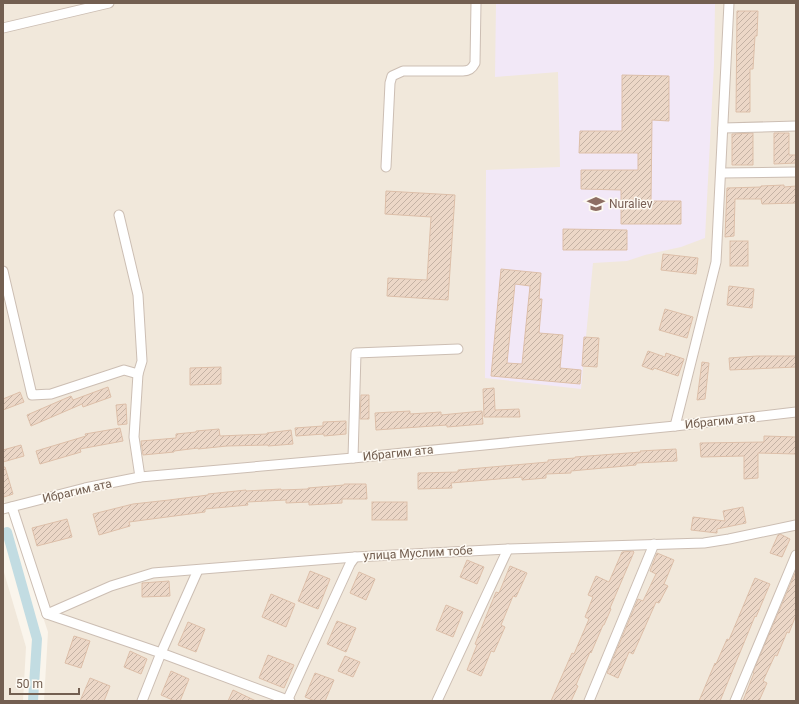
<svg xmlns="http://www.w3.org/2000/svg" width="799" height="704" font-family="Roboto,sans-serif">
	<style>
		.residential { fill: #f1e8db }
		.education { fill: #f2e8f7 }
		.lines { fill: none; stroke-linecap: round; stroke-linejoin: round }
		.canal { stroke: #c2dce2; stroke-width: 10 }
		.building { fill: url(#building-hatch); stroke: #ddbfa9; fill-rule: evenodd }
		.minor-casing { stroke: #ccbeb3; stroke-width: 11 }
		.minor { stroke: #fff; stroke-width: 9 }
		.labels { text-anchor: middle; dominant-baseline: central; stroke-width: 3; stroke-linejoin: round; paint-order: stroke }
		.education-label { font-size: 12px; fill: #785e54; stroke: #fdf9f2; text-anchor: start }
		.street-label { font-size: 12px; fill: #735f51; stroke: #fdf9f2 }
	</style>
	<defs>
		<pattern id="building-hatch" width="6" height="6" patternUnits="userSpaceOnUse"><rect width="6" height="6" fill="#ecd7c7"/><path d="M-1 1l2-2M0 6l6-6M5 7l2-2" fill="none" stroke="#c4b2a4"/></pattern>
	</defs>
	<rect width="100%" height="100%" fill="#faf5ec"/>
	<g class="residential">
		<polygon points="3,3 796,3 796,701 44,701 48,632 3,497"/>
		<polygon points="3,569 26,647 23,701 3,701"/>
	</g>
	<polygon class="education" points="496,3 715,3 714,64 705,238 681,247 645,255 627,261 593,263 581,389 485,378 486,170 560,167 558,72 495,77"/>
	<g class="lines">
		<polyline class="canal" points="7,532 37,639 33,701"/>
	</g>
	<g class="building">
		<polygon points="737,11 758,11 757,36 755,36 753,69 750,69 750,112 736,112"/>
		<polygon points="622,75 669,76 669,121 652,120 651,201 681,201 681,224 621,224 621,190 581,189 581,170 638,170 638,153 579,153 580,131 622,131"/>
		<polygon points="753,133 753,165 732,165 732,134"/>
		<polygon points="774,133 789,133 789,155 796,155 796,163 774,164"/>
		<polygon points="784,185 784,187 796,186 796,203 762,204 761,199 735,199 734,236 725,237 727,188 761,187 761,186"/>
		<polygon points="386,191 455,195 448,300 387,296 388,278 427,280 431,217 385,214"/>
		<polygon points="563,229 627,230 627,250 563,250"/>
		<rect x="730" y="241" width="18" height="25"/>
		<polygon points="663,254 698,258 696,274 661,270"/>
		<path d="M 501,269 L 541,273 L 539,299 L 542,299 L 539,333 L 563,335 L 560,368 L 581,370 L 580,384 L 491,376 ZM 515,284 L 530,286 L 522,364 L 507,363 Z"/>
		<polygon points="729,286 754,289 752,308 727,305"/>
		<polygon points="665,309 693,317 687,338 659,330"/>
		<polygon points="584,337 599,338 597,367 582,366"/>
		<polygon points="648,351 665,357 666,353 684,359 678,376 654,368 653,370 642,366"/>
		<polygon points="757,356 796,356 796,367 730,370 729,358"/>
		<polygon points="702,362 709,363 705,399 697,400"/>
		<polygon points="221,367 221,384 190,385 190,368"/>
		<polygon points="108,387 111,397 83,407 82,404 31,426 27,415 71,396 73,400"/>
		<polygon points="494,388 495,410 519,409 520,417 484,417 483,389"/>
		<polygon points="20,392 24,402 3,410 3,399"/>
		<polygon points="361,395 369,395 369,419 360,419"/>
		<polygon points="126,404 127,424 118,425 116,405"/>
		<polygon points="410,411 410,414 441,412 441,415 482,411 483,424 447,427 447,425 376,430 375,413"/>
		<polygon points="346,421 346,434 324,436 324,434 296,436 295,428 323,426 323,422"/>
		<polygon points="120,428 123,441 80,449 81,452 40,464 36,451 86,436 85,434"/>
		<polygon points="219,429 220,436 267,434 267,433 291,430 293,444 268,446 268,445 227,446 198,449 198,448 174,451 174,452 143,455 141,441 176,438 176,434 196,432 196,431"/>
		<polygon points="764,436 796,437 796,454 758,453 758,478 744,479 744,456 701,457 700,443 764,442"/>
		<polygon points="21,445 24,456 3,462 3,450"/>
		<polygon points="676,449 677,461 636,463 636,465 571,471 571,473 546,474 546,478 522,480 522,477 451,483 452,488 418,489 418,473 458,472 458,470 548,462 548,460 575,458 575,457 641,452 640,451"/>
		<polygon points="3,467 5,467 13,494 4,497 3,492"/>
		<polygon points="344,484 366,484 367,499 342,499 342,503 309,505 309,502 286,503 286,500 247,502 248,505 205,509 205,512 129,522 130,526 99,535 93,514 133,504 169,500 208,495 208,494 246,490 246,491 281,489 281,490 308,489 308,488 344,485"/>
		<rect x="372" y="502" width="35" height="18"/>
		<polygon points="743,507 746,523 717,529 717,533 691,530 693,517 725,521 723,511"/>
		<polygon points="67,519 72,537 37,546 32,528"/>
		<polygon points="780,534 790,539 782,557 770,553 778,535"/>
		<polygon points="633,551 634,552 610,608 611,609 604,625 603,625 591,653 590,652 576,685 578,686 571,701 551,701 572,653 574,654 589,619 585,617 593,597 588,595 596,576 609,582 622,552"/>
		<polygon points="657,553 674,560 664,584 668,586 659,603 656,602 633,654 629,652 618,678 607,673 638,599 643,601 656,574 650,571"/>
		<polygon points="467,560 484,567 477,584 460,577"/>
		<polygon points="510,566 527,573 516,597 513,596 501,625 505,627 494,652 491,651 481,676 467,670 477,645 475,644 496,592 499,593"/>
		<polygon points="310,571 330,579 318,609 298,601"/>
		<polygon points="796,571 796,615 789,633 787,632 777,656 775,655 763,681 767,683 759,701 743,701 754,673 753,672"/>
		<polygon points="359,572 375,579 366,600 350,593"/>
		<polygon points="755,578 770,584 756,617 755,616 720,701 699,701 715,663 716,664 727,639 729,640"/>
		<polygon points="169,581 170,596 142,597 142,583"/>
		<polygon points="271,594 295,604 286,627 262,617"/>
		<polygon points="446,605 463,612 453,637 436,630"/>
		<polygon points="337,621 356,628 346,652 327,644"/>
		<polygon points="188,622 205,629 196,652 178,645"/>
		<polygon points="74,636 90,641 81,668 65,663"/>
		<polygon points="130,651 147,659 141,674 124,667"/>
		<polygon points="268,655 294,665 284,688 259,678"/>
		<polygon points="345,656 360,662 353,677 338,671"/>
		<polygon points="171,671 189,679 180,701 175,701 161,695"/>
		<polygon points="315,673 334,680 325,701 315,701 305,697"/>
		<polygon points="90,678 110,686 104,701 80,701"/>
		<polygon points="233,690 256,701 228,701"/>
	</g>
	<g class="lines">
		<g class="minor-casing">
			<g id="minor">
				<polyline points="3,28 109,3"/>
				<polyline points="723,128 796,126"/>
				<path d="M 386,167 L 390,83 L 392,76 L 403,71 L 463,71 C 469,71 472,69 475,63 L 476,3"/>
				<polyline points="721,173 796,172"/>
				<polyline points="119,215 138,295 142,361 138,374 134,437 140,477"/>
				<polyline points="3,271 32,395 51,394 124,370 138,374"/>
				<polyline points="675,426 716,262 729,3"/>
				<polyline points="353,458 356,353 458,349"/>
				<polyline points="12,507 47,614 161,653 290,701"/>
				<polyline points="3,509 85,488 140,477 353,458 675,426 796,412"/>
				<polyline points="47,614 111,586 153,573 355,557 508,549 704,543 729,539 796,525"/>
				<polyline points="142,701 161,653 198,570"/>
				<polyline points="287,701 350,564 355,557"/>
				<polyline points="437,701 508,549"/>
				<polyline points="589,701 654,544"/>
				<polyline points="735,701 796,555"/>
			</g>
		</g>
		<use href="#minor" class="minor"/>
	</g>
	<defs>
		<g id="school-bare" transform="scale(1.38)"><path d="M0-5L7-2L0 1L-7-2ZM-4 1L0 2.5L4 1V4Q0 6-4 4Z" fill="#8d6e63" stroke="#fdf9f2" stroke-width="2.5" paint-order="stroke"/></g>
	</defs>
	<g fill-rule="evenodd">
		<use href="#school-bare" x="596" y="204"/>
	</g>
	<g class="labels">
		<g class="education-label">
			<text x="609" y="204">Nuraliev</text>
		</g>
		<g class="street-label">
			<text transform="translate(720 421) rotate(-6)">Ибрагим ата</text>
			<text transform="translate(398 453) rotate(-6)">Ибрагим ата</text>
			<text transform="translate(77 491) rotate(-13)">Ибрагим ата</text>
			<text transform="translate(418 553) rotate(-3)">улица Муслим тобе</text>
		</g>
	</g>
	<rect width="799" height="704" fill="none" stroke="#735f51" stroke-width="8"/>
	<path d="M10 688v6h69v-6" fill="none" stroke="#735f51" stroke-width="2"/>
	<text x="16" y="688" font-size="12" fill="#735f51" stroke="#fdf9f2" stroke-width="3" paint-order="stroke">50 m</text>
</svg>
